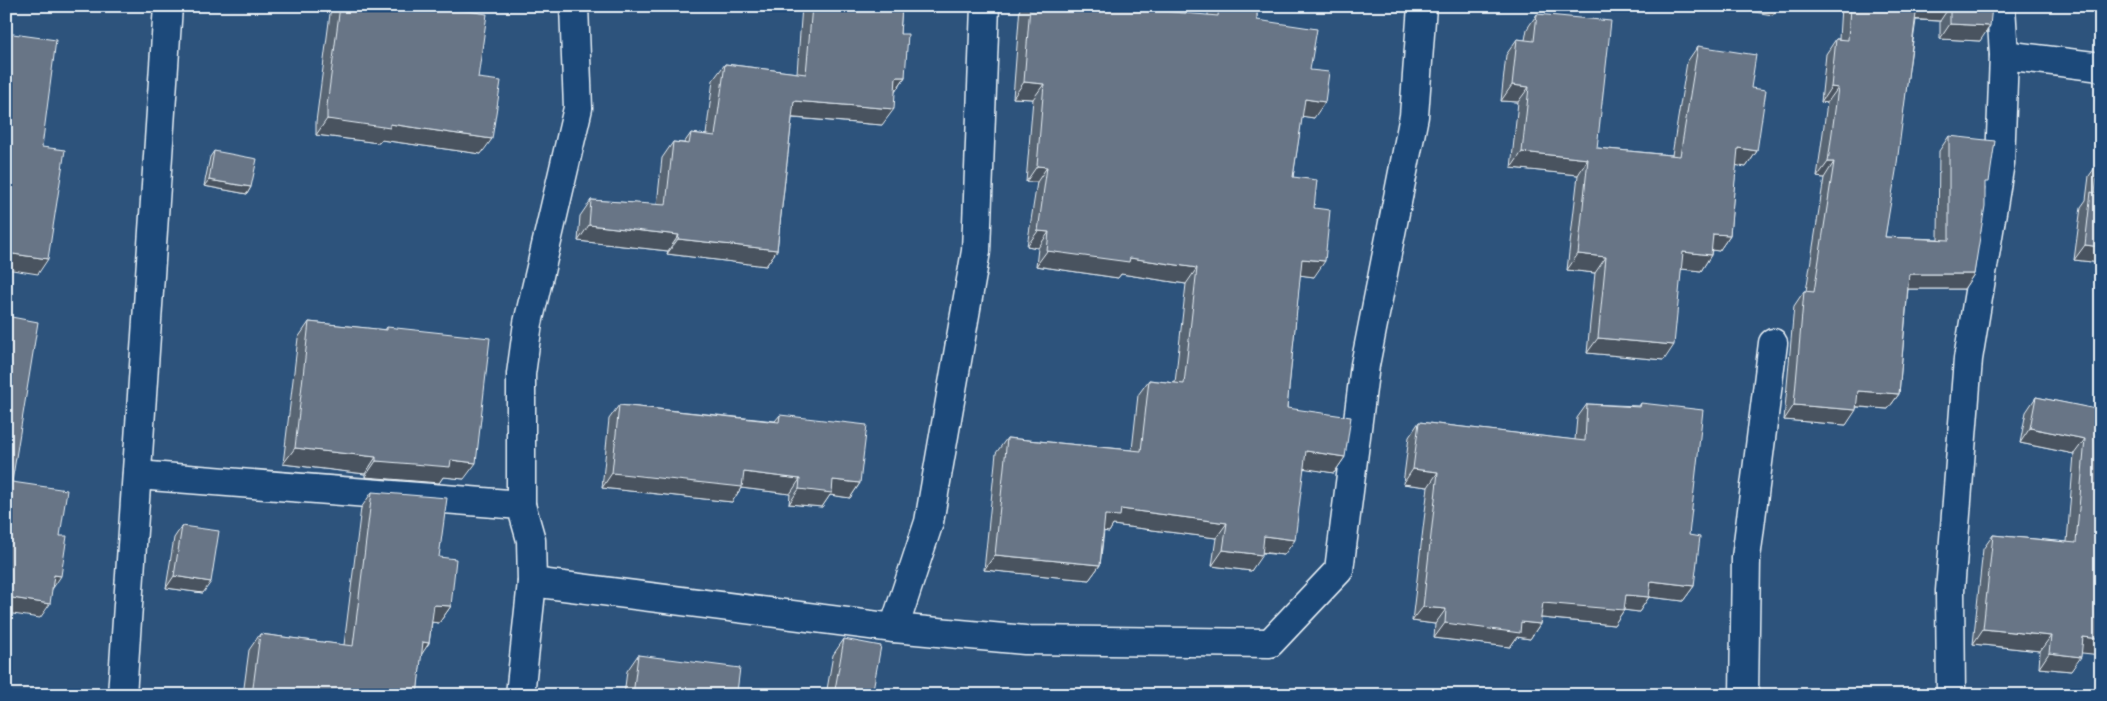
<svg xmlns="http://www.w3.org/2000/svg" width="2107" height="701" font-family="'Playpen Sans',sans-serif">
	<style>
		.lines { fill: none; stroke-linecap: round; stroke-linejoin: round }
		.street-casing { stroke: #e8f1f8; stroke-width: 31 }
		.street { stroke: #1f4a7a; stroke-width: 28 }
		.wall { fill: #596573; stroke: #e8f1f8 }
		.shaded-wall { fill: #48525e; stroke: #e8f1f8 }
		.building { fill: #677586; stroke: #e8f1f8 }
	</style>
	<rect width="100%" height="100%" fill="#2d537c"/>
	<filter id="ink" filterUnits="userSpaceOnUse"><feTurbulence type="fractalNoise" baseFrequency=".02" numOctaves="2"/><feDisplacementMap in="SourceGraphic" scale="10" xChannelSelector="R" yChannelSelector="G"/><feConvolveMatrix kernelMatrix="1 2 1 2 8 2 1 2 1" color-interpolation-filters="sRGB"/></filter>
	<g filter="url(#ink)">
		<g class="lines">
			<g class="street-casing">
				<g id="street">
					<polyline points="2004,55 2101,67"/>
					<polyline points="137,475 521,505 531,540 532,582 520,695"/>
					<polyline points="521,505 521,374 528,323 578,108 574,6"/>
					<polyline points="532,582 894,628 1025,640 1270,643 1339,570 1365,365 1414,116 1422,6"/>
					<polyline points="894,628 929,522 976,251 985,6"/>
					<polyline points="122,695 168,6"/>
					<polyline points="1744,695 1746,558 1773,343"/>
					<polyline points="1951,695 1950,591 1968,359 2000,163 2004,55 2001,6"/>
				</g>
			</g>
			<use href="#street" class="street"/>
		</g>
		<g class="wall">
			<polygon points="331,6 435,6 478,78 481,154 381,140 379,143 316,135 316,122"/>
			<polygon points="802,6 902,6 900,34 905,77 895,92 882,125 792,118 777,250 766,266 667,254 668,251 578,241 580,216 591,200 657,205 662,158 673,142 684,143 691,133 706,135 713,80 725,64 797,73"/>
			<polygon points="1020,6 1105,6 1208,16 1208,6 1257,6 1257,20 1310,70 1314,118 1302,116 1293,177 1314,208 1314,277 1300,275 1287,408 1345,457 1334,473 1304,468 1284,555 1262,553 1251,571 1212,566 1216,538 1113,525 1109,532 1104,531 1100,565 1089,580 984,570 996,453 1007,438 1132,450 1138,395 1149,380 1175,383 1186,284 1121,274 1118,278 1036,266 1038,248 1027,246 1037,182 1026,182 1033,99 1013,98"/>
			<polygon points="1841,6 1992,6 1980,41 1940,39 1940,21 1916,20 1885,237 1938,239 1939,151 1949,136 1985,188 1974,274 1964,289 1908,289 1899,394 1888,409 1857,407 1846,425 1784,420 1794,306 1804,291 1806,291 1824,178 1817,177 1827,103 1821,102 1826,54 1836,39 1839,39"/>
			<polygon points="1537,14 1597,148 1672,155 1687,62 1698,46 1751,88 1757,151 1746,167 1736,165 1730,235 1719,251 1712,250 1711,255 1701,271 1681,269 1664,360 1587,353 1595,273 1567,270 1578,175 1511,168 1518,102 1501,101 1506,55 1517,39 1525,40 1527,29"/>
			<polygon points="214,151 251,187 247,194 204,186 210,157"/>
			<polygon points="2099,162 2101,263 2074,260 2081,207 2086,200 2089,176"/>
			<polygon points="309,322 385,330 387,327 464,479 443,477 439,483 365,477 365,474 283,464 298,338"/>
			<polygon points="2036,397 2099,410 2101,400 2101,655 2081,652 2071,671 2039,668 2040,651 1973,644 1983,549 1993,535 2067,542 2074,454 2020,443 2026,412"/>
			<polygon points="1641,403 1689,535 1694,586 1683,601 1649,597 1639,612 1624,610 1614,625 1541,618 1540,624 1530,639 1517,637 1510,647 1434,638 1435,624 1412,621 1428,487 1403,484 1409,437 1419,422 1575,440 1577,418 1587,404 1639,406"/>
			<polygon points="619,405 775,421 780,415 860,483 850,498 830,495 822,507 789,504 790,494 741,488 732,502 602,488 609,419"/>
			<polygon points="372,492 439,557 451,606 439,623 432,622 429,643 421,654 417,695 243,695 249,650 260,634 344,645 361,508"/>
			<polygon points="182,526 203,593 166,588 174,538"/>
			<polygon points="844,639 872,695 826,695 833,655"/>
			<polygon points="638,655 737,692 762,695 624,695 627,671"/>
		</g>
		<g class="shaded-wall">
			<polygon points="1717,6 1779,6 1773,15"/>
			<polygon points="1916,6 1950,6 1940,21 1907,19"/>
			<polygon points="1950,24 1990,26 1980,41 1940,39"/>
			<polygon points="896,77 905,77 894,93"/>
			<polygon points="1024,82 1044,84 1033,99 1013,98"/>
			<polygon points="1512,85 1529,87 1518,102 1501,101"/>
			<polygon points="1831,87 1838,88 1827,103 1821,102"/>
			<polygon points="1305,99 1325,102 1314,118 1294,115"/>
			<polygon points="794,101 894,109 882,125 783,117"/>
			<polygon points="327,119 390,124 492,139 481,154 381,140 379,143 316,135"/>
			<polygon points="1738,148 1757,151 1746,167 1727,164"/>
			<polygon points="1522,152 1588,159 1578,175 1511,168"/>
			<polygon points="1828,162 1834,162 1824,178 1817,177"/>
			<polygon points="1037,166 1047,167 1037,182 1026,182"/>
			<polygon points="209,180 251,187 247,194 204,186"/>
			<polygon points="589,225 679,235 668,251 578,241"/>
			<polygon points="1038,231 1049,232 1038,248 1027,246"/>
			<polygon points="1713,234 1730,235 1719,251 1703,249"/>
			<polygon points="678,239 777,250 766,266 667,254"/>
			<polygon points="2085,245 2101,247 2101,263 2074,260"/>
			<polygon points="1047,251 1130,258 1197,268 1186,284 1121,274 1118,278 1036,266"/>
			<polygon points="1683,252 1711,255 1701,271 1672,268"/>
			<polygon points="6,253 48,259 38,274 6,269"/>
			<polygon points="1578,254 1606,257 1595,273 1567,270"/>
			<polygon points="1302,259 1325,261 1314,277 1291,274"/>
			<polygon points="1909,274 1974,274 1964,289 1898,289"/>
			<polygon points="1598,338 1674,345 1664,360 1587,353"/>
			<polygon points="1858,391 1899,394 1888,409 1847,406"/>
			<polygon points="1794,405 1856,410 1846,425 1784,420"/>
			<polygon points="2030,428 2085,439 2074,454 2020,443"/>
			<polygon points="295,448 376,457 365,474 283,464"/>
			<polygon points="1306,451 1345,457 1334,473 1295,467"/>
			<polygon points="451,460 476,463 464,479 443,477 439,483 365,477 376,461"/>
			<polygon points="1413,469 1438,472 1428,487 1403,484"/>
			<polygon points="744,472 800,479 790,494 741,488 732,502 602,488 612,473"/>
			<polygon points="833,480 860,483 850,498 830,495 822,507 789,504 799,489"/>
			<polygon points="1121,509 1227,523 1216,538 1113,525 1109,532 1094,530 1105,515"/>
			<polygon points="1264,536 1295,540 1284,555 1253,551"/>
			<polygon points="1223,550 1262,555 1251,571 1212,566"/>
			<polygon points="995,555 1100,565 1089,580 984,570"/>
			<polygon points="54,575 61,576 51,591"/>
			<polygon points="174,576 211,582 203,593 166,588"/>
			<polygon points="1651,581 1694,586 1683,601 1640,596"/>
			<polygon points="1626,595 1649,597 1639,612 1623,610 1624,610 1614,625 1532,617 1543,603"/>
			<polygon points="6,597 50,604 40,618 6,613"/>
			<polygon points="434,605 451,606 439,623 423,621"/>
			<polygon points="1423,607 1446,609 1435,624 1412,621"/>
			<polygon points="1521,622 1540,624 1530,639 1517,637 1510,647 1434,638 1445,623"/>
			<polygon points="1983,629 2051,636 2040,651 1973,644"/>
			<polygon points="2083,637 2101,639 2101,655 2073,652"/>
			<polygon points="423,642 429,643 418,660"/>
			<polygon points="2049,653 2081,657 2071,671 2039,668"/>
		</g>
		<g class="building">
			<polygon points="340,6 435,6 487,14 478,78 501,81 492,139 390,124 390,128 327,119 327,106"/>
			<polygon points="812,6 902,6 900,34 908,34 905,77 896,77 894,109 794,101 777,250 678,239 679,235 589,225 591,200 666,205 673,142 689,144 691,133 715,136 725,64 806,74"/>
			<polygon points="1030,6 1105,6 1218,16 1219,6 1257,6 1257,20 1317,29 1310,70 1329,72 1325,102 1305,99 1293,177 1317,180 1314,208 1330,210 1325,261 1302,259 1287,408 1351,417 1345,457 1306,451 1295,540 1264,536 1262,555 1223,550 1227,523 1121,509 1120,516 1105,515 1100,565 995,555 1007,438 1141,451 1149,380 1184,384 1197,268 1130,258 1129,262 1047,251 1049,232 1038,231 1047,167 1037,166 1044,84 1024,82"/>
			<polygon points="1850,6 1917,6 1896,171 1885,237 1949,240 1949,136 1995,141 1989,182 1985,182 1985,206 1974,274 1909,274 1899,394 1858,391 1856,410 1794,405 1804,291 1814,292 1834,162 1828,162 1838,88 1831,87 1836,39 1848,40"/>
			<polygon points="1949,6 1992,6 1990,26 1950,24 1950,6"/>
			<polygon points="1537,14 1611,21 1597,148 1680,156 1698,46 1756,55 1751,88 1766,90 1757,151 1738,148 1730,235 1713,234 1711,255 1683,252 1674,345 1598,338 1606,257 1578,254 1588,159 1522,152 1529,87 1512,85 1517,39 1534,41"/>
			<polygon points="6,33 56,40 42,147 65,150 48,259 6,253"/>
			<polygon points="214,151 257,159 251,187 209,180"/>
			<polygon points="2099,162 2101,162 2101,247 2085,245 2091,192 2095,193"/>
			<polygon points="6,316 38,322 12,482 67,490 60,536 67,536 61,576 54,575 50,604 6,597"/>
			<polygon points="309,322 387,330 387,327 490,338 476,463 451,460 450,467 376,461 376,457 295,448"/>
			<polygon points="2036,397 2101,410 2101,639 2083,637 2081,657 2049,653 2051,636 1983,629 1993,535 2076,543 2085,439 2030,428"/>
			<polygon points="1641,403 1703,410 1689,535 1700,537 1694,586 1651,581 1649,597 1626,595 1624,610 1543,603 1540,624 1521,622 1520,633 1445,623 1446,609 1423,607 1438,472 1413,469 1419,422 1585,441 1587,404 1640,407"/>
			<polygon points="619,405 779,422 780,415 867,425 860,483 833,480 832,493 799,489 800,479 744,472 742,487 612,473"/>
			<polygon points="372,492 447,498 439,557 456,559 451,606 434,605 429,643 423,642 417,695 252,695 260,634 353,646"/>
			<polygon points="182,526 219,531 211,582 174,576"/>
			<polygon points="844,639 881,646 872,695 834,695"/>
			<polygon points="638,655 740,668 737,692 762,695 633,695"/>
		</g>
	</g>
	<rect width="2107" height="701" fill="none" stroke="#1f4a7a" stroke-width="25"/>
	<rect x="12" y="12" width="2082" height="676" fill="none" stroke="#e8f1f8" stroke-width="2" filter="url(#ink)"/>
</svg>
